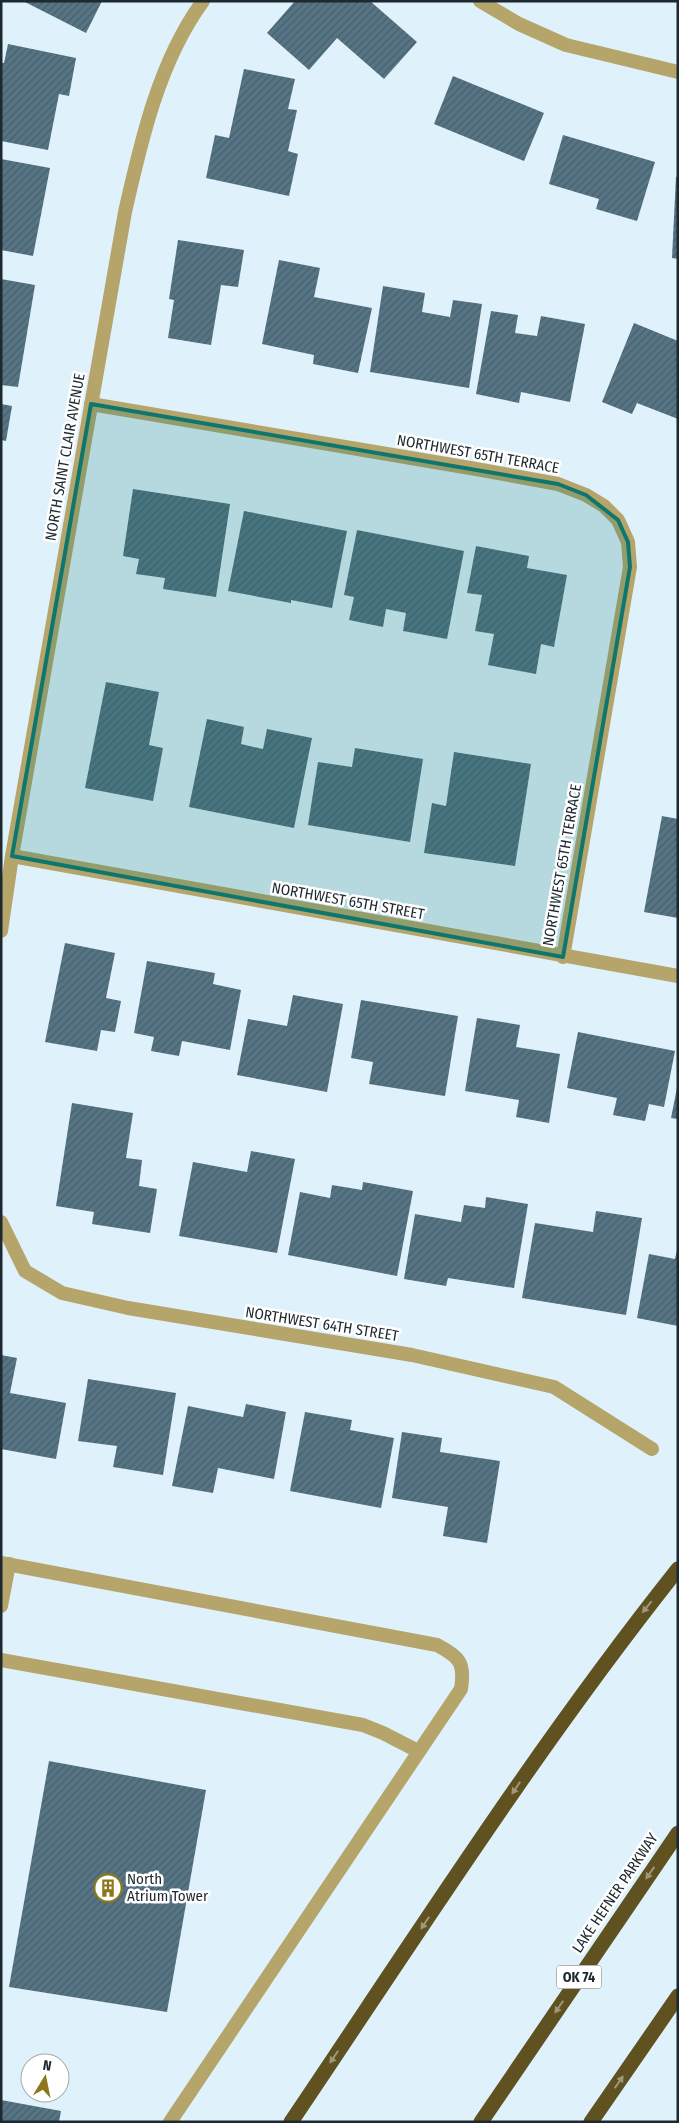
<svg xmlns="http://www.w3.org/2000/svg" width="679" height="2123" font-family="'Fira Sans Condensed',sans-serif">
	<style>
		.building { fill: url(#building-hatch) }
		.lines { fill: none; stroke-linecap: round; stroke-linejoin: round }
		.service { stroke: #b5a56b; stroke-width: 14 }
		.minor { stroke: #b5a56b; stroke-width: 14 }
		.motorway { stroke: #5f5220; stroke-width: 15 }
		.oneway { fill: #9f9779 }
		.marked { fill: #0f766e; fill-opacity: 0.2; stroke: #0f766e; stroke-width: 4; stroke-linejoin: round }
		.labels { text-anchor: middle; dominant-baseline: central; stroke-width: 5; stroke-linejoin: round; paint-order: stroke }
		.shield { fill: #fff; stroke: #61696d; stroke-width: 1 }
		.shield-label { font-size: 14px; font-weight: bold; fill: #1d292f }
		.street-label { font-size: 15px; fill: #1d292f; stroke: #fff }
		.poi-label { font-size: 15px; fill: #1d292f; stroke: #fff; text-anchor: start }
	</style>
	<defs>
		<pattern id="building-hatch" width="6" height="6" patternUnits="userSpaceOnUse" patternTransform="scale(1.25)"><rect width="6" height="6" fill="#567483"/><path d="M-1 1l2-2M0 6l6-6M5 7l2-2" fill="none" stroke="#475f6c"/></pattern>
	</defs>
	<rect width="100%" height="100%" fill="#dff2fc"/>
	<g class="building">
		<polygon points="23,1 102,1 86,33"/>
		<polygon points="295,1 370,1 417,42 384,79 337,38 309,70 267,33"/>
		<polygon points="8,44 76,58 69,96 59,94 48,150 1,141 1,63 4,63"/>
		<polygon points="244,69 295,79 288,109 297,110 288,151 298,154 289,196 206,178 215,135 229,138"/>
		<polygon points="453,76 544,113 524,161 434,124"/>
		<polygon points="563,135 655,162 637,221 596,209 599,199 549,184"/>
		<polygon points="1,159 50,168 33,256 1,250"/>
		<polygon points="676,177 678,177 678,259 672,258"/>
		<polygon points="178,240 244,250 238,287 221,285 211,345 168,338 174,300 169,299"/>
		<polygon points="279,260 320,268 314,297 372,308 358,373 313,364 314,355 262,344"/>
		<polygon points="1,279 35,285 18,387 1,385"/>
		<polygon points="383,286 425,293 422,312 450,317 453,300 482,304 469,388 370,372"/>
		<polygon points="491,311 518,315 515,333 537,336 541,316 585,324 570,402 521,392 519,403 476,394"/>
		<polygon points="634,323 678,341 678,419 637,403 632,414 602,402"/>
		<polygon points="1,404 12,406 6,441 1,440"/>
		<polygon points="133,489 230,504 216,597 163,589 165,578 136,574 139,559 123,556"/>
		<polygon points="244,511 347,531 332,608 291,600 291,603 228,591"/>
		<polygon points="357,530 464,551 447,639 403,631 406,613 386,609 383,627 349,620 354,597 344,595"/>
		<polygon points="476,546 529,556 527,568 567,575 554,647 541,644 536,674 488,665 494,634 475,631 482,595 467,593"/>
		<polygon points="106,682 159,692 149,745 163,748 153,801 85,788"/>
		<polygon points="207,719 244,727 241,744 263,749 267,729 312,738 294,828 189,807"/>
		<polygon points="355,748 423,759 410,842 308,825 318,762 352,767"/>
		<polygon points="454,752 531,764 515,866 424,853 432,803 446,806"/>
		<polygon points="662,816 678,819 678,918 644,912"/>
		<polygon points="65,943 115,953 106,998 121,1001 115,1032 101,1030 97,1051 45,1042"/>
		<polygon points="147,961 215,973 213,984 241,990 230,1050 182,1041 179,1056 151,1051 154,1037 134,1033"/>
		<polygon points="293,995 343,1004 327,1092 237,1075 248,1019 287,1026"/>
		<polygon points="361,1000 458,1016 445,1096 369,1084 373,1062 351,1058"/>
		<polygon points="477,1018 520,1025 516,1047 560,1054 549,1123 516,1117 519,1100 465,1091"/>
		<polygon points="578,1032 675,1051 664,1107 649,1104 645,1121 613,1115 617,1098 567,1088"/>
		<polygon points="677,1088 678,1088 678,1119 671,1118"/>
		<polygon points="72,1103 133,1113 126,1158 142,1160 139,1186 157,1189 150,1233 92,1224 94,1212 56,1206"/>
		<polygon points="251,1151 295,1159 277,1253 179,1236 193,1162 247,1172"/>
		<polygon points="363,1182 413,1191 397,1276 288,1255 300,1192 330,1198 332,1185 362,1190"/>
		<polygon points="486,1197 528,1204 514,1288 448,1278 446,1286 404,1279 415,1214 461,1222 464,1205 485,1208"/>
		<polygon points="596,1211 642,1218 626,1315 522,1298 535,1223 593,1232"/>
		<polygon points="677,1250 678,1326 637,1318 649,1254 675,1259"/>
		<polygon points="1,1355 17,1358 10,1393 66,1403 56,1459 1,1449"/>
		<polygon points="88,1379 176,1393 163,1475 113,1467 117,1446 78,1441"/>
		<polygon points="246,1404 286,1412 274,1479 218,1468 213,1493 172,1486 188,1406 243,1417"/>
		<polygon points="305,1412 352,1420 350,1430 394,1438 381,1508 290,1491"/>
		<polygon points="402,1432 442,1438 440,1452 500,1461 487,1543 443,1536 448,1507 392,1498"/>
		<polygon points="49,1761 206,1790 167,2012 9,1987"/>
		<polygon points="1,2100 61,2111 59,2122 1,2122"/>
	</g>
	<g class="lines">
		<g class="service">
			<path d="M 1,1563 L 437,1645 C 460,1657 465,1663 461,1689 L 170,2122"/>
			<polyline points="1,1606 9,1564"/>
			<polyline points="1,1660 363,1725 383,1733 418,1751"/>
		</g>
		<g class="minor">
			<polyline points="480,1 519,24 566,45 678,72"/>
			<polyline points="91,404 476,469 558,484 586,495 604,506 618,520 628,542 630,567 563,957"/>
			<polyline points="12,856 678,976"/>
			<path d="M 1,931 L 12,856 L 125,212 C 141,141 159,61 203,1"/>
			<polyline points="1,1222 25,1271 62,1293 128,1308 412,1355 554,1387 652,1449"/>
		</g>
		<g class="motorway">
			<path d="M 291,2122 C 417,1935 538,1745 678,1569"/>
			<polyline points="481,2122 678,1833"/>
			<polyline points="591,2122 678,1996"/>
		</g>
	</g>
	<defs><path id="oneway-solid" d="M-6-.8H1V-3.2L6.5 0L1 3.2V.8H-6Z" transform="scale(1.25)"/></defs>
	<g class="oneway">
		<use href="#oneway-solid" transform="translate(647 1607) rotate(129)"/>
		<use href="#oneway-solid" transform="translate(516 1788) rotate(124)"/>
		<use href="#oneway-solid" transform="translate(650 1873) rotate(125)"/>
		<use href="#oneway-solid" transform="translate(425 1923) rotate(124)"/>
		<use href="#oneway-solid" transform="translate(559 2007) rotate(124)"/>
		<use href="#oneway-solid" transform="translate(334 2057) rotate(124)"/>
		<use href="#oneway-solid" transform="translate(619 2082) rotate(-55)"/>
	</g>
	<path class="marked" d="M 91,404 L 558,484 L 586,495 L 618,520 L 628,542 L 630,567 L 563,957 L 12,856 Z"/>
	<defs>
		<g id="building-ring" transform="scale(1.4375)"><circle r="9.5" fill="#fff" stroke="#8d771b" stroke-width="1.5"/><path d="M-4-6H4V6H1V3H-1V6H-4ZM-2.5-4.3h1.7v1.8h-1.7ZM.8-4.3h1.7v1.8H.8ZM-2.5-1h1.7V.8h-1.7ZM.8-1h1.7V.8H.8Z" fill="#8d771b"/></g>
	</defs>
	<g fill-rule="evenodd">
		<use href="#building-ring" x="108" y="1888"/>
	</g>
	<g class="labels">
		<rect class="shield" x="556.5" y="1965.5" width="45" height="23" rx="4"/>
		<g class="shield-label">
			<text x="579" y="1977">OK 74</text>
		</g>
		<g class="street-label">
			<text transform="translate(478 454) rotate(10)">NORTHWEST 65TH TERRACE</text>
			<text transform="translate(65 457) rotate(-80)">NORTH SAINT CLAIR AVENUE</text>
			<text transform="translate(562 865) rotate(-80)">NORTHWEST 65TH TERRACE</text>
			<text transform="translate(348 901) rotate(10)">NORTHWEST 65TH STREET</text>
			<text transform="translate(322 1324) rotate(9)">NORTHWEST 64TH STREET</text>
			<text transform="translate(615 1893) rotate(-56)">LAKE HEFNER PARKWAY</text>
		</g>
		<g class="poi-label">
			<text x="127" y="1879">North<tspan x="127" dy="17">Atrium Tower</tspan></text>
		</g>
	</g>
	<rect width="679" height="2123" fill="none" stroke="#1d292f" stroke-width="5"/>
	<g transform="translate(45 2078) rotate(10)"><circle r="24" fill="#ffffff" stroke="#a5a9ac"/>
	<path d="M0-4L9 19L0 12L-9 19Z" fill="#8d771b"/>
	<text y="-8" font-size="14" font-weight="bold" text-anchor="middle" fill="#1d292f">N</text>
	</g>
</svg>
